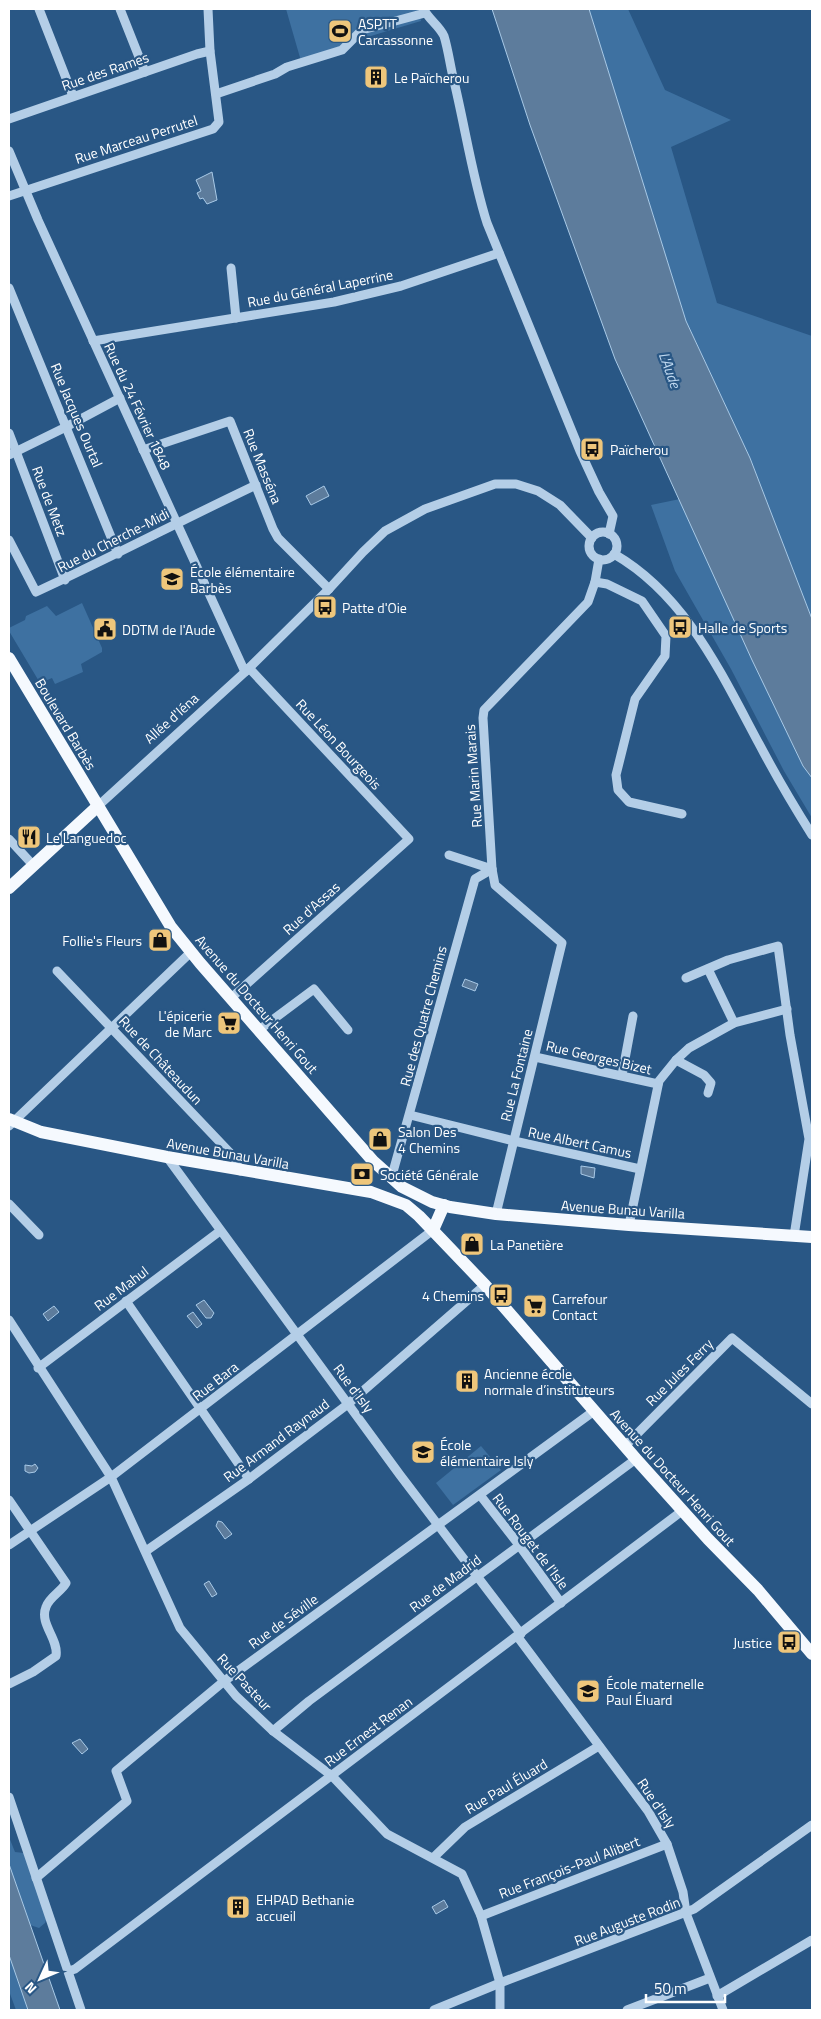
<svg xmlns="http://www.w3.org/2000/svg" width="821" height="2019" font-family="'Titillium Web',sans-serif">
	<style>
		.green { fill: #3e71a1 }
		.water { fill: #5d7c9c; stroke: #a9cae7 }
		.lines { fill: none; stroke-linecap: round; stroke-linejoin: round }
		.minor { stroke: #b4cee7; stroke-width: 9 }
		.major { stroke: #f5f9fe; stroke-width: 12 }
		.labels { text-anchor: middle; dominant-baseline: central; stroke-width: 4.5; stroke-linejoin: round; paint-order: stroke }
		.poi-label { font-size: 14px; fill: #fff; stroke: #295785; text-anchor: start }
		.street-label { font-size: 14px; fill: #fff; stroke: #295785 }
		.water-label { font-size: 15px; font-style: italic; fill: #c0d8ef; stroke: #295785 }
	</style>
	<rect width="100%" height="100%" fill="#295785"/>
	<g class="green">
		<polygon points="286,9 418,9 421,21 354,41 301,61"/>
		<polygon points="589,9 628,9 665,90 731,120 671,147 717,303 812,336 812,619 750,458 686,321"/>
		<polygon points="680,499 803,766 812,778 812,818 784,771 731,669 675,571 651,505"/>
		<polygon points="82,603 102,648 102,652 81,664 83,672 55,684 52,678 40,683 9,631 9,628 25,620 26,616 47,606 56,616"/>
		<polygon points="481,1446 501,1470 453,1505 436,1483"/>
		<polygon points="9,1837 15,1852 24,1853 47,1917 45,1923 39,1928 30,1925 9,1864"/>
		<polygon points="9,1955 28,2010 16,2010 9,1991"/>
	</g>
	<g class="water">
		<polygon points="492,9 589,9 686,321 750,458 812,619 812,778 803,766 752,660 615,359 530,125"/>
		<polygon points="212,172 217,200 207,204 203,198 200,199 197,193 201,191 196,180"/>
		<polygon points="324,486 329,496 311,505 306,496"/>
		<polygon points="465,979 478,984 475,991 462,986"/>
		<polygon points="581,1166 595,1168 594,1178 581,1174"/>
		<polygon points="204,1300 214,1313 211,1318 206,1318 196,1305"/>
		<polygon points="54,1306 59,1312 48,1321 43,1314"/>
		<polygon points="193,1312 202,1324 197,1328 187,1316"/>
		<polygon points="35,1464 38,1468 35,1472 29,1473 25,1471 25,1465 32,1466"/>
		<polygon points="218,1521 222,1522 232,1534 225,1539 216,1526"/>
		<polygon points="209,1581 217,1594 212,1597 204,1584"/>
		<polygon points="80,1739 88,1749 82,1754 72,1743"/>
		<polygon points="9,1864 60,2010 28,2010 9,1955"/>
		<polygon points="444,1900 448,1907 436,1914 432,1907"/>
	</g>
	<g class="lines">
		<g class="minor">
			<polyline points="39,9 73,96"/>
			<polyline points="120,9 145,72"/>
			<path d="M 424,9 C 427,18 439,25 444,36 C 448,49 450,64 453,77 C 465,126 472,176 487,223 L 580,451 L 599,492 L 613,516 L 609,534"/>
			<polyline points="216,94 275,74 287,67 342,50 362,30 425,13"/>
			<polyline points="9,119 197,54 210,51"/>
			<polyline points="9,151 38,220 245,672"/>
			<polyline points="9,196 213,129 219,122 210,51 208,9"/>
			<polyline points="231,268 236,318"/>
			<polyline points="9,288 118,554"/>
			<polyline points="93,341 334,302 401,286 499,253"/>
			<polyline points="9,433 65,580"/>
			<polyline points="143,450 230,421 273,529 278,538 329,589"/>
			<polyline points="9,455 62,429 120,398"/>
			<circle cx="603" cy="546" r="14"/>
			<path d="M 9,540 L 36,592 C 110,558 182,520 256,485"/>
			<path d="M 614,554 C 689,597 724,680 764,753 C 779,781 795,808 812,835"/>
			<polyline points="595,582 607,584 642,601 666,636 665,656 635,699 616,775 618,790 629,802 682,814"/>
			<polyline points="98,806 245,672 329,589 363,552 385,531 425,509 495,484 516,484 538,491 560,505 592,538"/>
			<polyline points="9,839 33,865"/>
			<polyline points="449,855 492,869"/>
			<polyline points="708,969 734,1023"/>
			<polyline points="57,971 235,1158 240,1171"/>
			<polyline points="686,978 728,960 778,946 790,1035 809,1139 794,1236"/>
			<polyline points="231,998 409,839 249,668"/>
			<polyline points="259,1030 314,989 348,1030"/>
			<polyline points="535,1057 658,1084"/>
			<polyline points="676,1060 704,1075 711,1083 708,1093"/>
			<polyline points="622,1075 633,1016"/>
			<polyline points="410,1115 514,1141 640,1169"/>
			<polyline points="9,1126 191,952"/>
			<polyline points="167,1157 400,1475 521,1634"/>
			<polyline points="391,1179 475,879 492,869"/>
			<polyline points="9,1204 39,1235"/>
			<polyline points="496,1214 562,943 495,885 492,869 483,718 484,710 588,602 595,582 599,559"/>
			<polyline points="629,1225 659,1081 676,1060 689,1048 734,1023 787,1009"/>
			<polyline points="126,1301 249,1479"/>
			<polyline points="9,1320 111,1477 180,1628 236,1696 273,1731 332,1776 387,1834 462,1874 481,1916 500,1983 500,2010"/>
			<polyline points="38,1368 220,1231"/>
			<polyline points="625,1446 732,1338 812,1404"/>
			<polyline points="480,1495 519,1545 561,1603"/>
			<path d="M 9,1500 L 66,1583 C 61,1592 49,1597 46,1607 C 39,1624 59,1639 56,1656 L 33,1672 L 9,1684"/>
			<polyline points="9,1545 111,1477 433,1230"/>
			<polyline points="146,1551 249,1479 348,1404 485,1285"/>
			<polyline points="517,1636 648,1811 667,1844 683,1892 686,1913 723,2010"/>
			<polyline points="273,1731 309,1701 636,1459"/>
			<polyline points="9,1797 81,2010"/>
			<polyline points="434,1857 465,1827 599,1746"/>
			<polyline points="36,1878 127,1801 116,1771 223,1682 594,1411"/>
			<polyline points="481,1916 667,1844"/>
			<polyline points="69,1971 75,1969 682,1511"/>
			<polyline points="717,1996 812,1940"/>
			<polyline points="434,2010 500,1983 694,1909 812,1825"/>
			<polyline points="627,2010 710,1978"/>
		</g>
		<g class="major">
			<polyline points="9,658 171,927 200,963 373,1161 402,1187 432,1202 450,1207 496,1214 629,1225 812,1237"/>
			<polyline points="9,888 98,806"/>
			<polyline points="9,1119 41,1132 167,1157 371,1192 406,1205 419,1216 485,1285 636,1459 708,1539 758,1590 812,1654"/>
			<polyline points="433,1230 444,1205"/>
		</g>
	</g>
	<defs>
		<g id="stadium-square" transform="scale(1.25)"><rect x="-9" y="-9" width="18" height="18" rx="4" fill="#eec67b" stroke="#295785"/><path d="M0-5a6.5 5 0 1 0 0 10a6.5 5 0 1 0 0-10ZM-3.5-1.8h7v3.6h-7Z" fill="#111"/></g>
		<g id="building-square" transform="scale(1.25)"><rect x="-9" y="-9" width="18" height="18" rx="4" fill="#eec67b" stroke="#295785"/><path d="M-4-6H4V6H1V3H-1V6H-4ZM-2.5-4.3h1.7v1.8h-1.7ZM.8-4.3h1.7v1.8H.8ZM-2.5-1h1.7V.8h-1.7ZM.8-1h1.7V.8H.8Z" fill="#111"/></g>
		<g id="bus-square" transform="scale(1.25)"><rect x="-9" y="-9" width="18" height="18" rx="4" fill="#eec67b" stroke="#295785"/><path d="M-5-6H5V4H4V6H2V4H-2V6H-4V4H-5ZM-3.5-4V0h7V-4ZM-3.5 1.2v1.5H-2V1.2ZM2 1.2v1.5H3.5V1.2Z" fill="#111"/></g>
		<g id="school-square" transform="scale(1.25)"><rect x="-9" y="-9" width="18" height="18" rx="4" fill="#eec67b" stroke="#295785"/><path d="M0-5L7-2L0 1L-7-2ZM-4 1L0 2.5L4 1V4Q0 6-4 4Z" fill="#111"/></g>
		<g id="civic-square" transform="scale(1.25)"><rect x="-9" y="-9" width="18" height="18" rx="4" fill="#eec67b" stroke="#295785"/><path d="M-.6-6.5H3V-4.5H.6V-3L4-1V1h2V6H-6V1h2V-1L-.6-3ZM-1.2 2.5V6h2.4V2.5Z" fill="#111"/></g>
		<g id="restaurant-square" transform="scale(1.25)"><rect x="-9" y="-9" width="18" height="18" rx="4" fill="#eec67b" stroke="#295785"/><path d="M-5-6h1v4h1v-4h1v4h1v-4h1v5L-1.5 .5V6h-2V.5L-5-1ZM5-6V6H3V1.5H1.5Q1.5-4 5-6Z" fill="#111"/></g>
		<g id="shop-square" transform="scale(1.25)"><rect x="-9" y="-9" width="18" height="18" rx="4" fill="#eec67b" stroke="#295785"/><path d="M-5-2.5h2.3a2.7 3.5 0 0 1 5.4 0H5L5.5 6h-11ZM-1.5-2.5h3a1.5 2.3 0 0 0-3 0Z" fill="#111"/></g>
		<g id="supermarket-square" transform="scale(1.25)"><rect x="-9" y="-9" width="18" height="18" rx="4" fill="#eec67b" stroke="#295785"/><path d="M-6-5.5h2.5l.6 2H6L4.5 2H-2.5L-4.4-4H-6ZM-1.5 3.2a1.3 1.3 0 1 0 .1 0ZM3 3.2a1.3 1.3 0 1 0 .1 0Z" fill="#111"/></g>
		<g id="bank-square" transform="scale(1.25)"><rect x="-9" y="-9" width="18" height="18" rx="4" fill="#eec67b" stroke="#295785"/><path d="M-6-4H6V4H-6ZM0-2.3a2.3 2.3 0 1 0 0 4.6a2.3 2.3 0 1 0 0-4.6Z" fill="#111"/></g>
	</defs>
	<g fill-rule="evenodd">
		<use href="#stadium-square" x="340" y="31"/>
		<use href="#building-square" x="376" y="77"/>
		<use href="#bus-square" x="592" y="449"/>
		<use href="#school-square" x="172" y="579"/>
		<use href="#bus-square" x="325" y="607"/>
		<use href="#bus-square" x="680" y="627"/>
		<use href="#civic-square" x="105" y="629"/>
		<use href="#restaurant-square" x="29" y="837"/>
		<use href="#shop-square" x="160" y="940"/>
		<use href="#supermarket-square" x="229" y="1023"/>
		<use href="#shop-square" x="380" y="1139"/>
		<use href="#bank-square" x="362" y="1174"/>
		<use href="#shop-square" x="472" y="1244"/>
		<use href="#bus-square" x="501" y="1295"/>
		<use href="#supermarket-square" x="535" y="1306"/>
		<use href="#building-square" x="467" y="1381"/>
		<use href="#school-square" x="423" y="1452"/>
		<use href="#bus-square" x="789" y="1642"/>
		<use href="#school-square" x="588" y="1691"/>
		<use href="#building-square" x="238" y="1907"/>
	</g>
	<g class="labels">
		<g class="poi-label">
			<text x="358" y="23">ASPTT<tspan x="358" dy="16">Carcassonne</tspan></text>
			<text x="394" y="77">Le Païcherou</text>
			<text x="610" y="449">Païcherou</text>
			<text x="190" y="571">École élémentaire<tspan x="190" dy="16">Barbès</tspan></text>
			<text x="342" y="607">Patte d'Oie</text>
			<text x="698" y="627">Halle de Sports</text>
			<text x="122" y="629">DDTM de l'Aude</text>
			<text x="46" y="837">Le Languedoc</text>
			<text x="142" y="940" text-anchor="end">Follie's Fleurs</text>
			<text x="212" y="1015" text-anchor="end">L'épicerie<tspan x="212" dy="16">de Marc</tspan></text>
			<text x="398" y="1131">Salon Des<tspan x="398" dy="16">4 Chemins</tspan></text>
			<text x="380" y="1174">Société Générale</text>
			<text x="490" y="1244">La Panetière</text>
			<text x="484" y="1295" text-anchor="end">4 Chemins</text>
			<text x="552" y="1298">Carrefour<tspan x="552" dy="16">Contact</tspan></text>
			<text x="484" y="1373">Ancienne école<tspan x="484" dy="16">normale d’instituteurs</tspan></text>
			<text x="440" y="1444">École<tspan x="440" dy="16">élémentaire Isly</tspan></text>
			<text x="772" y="1642" text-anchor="end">Justice</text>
			<text x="606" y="1683">École maternelle<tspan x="606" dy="16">Paul Éluard</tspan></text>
			<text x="256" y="1899">EHPAD Bethanie<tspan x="256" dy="16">accueil</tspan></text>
		</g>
		<g class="street-label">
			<text transform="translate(105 71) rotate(-19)">Rue des Rames</text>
			<text transform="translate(136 139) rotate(-18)">Rue Marceau Perrutel</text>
			<text transform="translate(320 288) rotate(-11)">Rue du Général Laperrine</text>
			<text transform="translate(138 406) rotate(65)">Rue du 24 Février 1848</text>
			<text transform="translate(77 415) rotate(67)">Rue Jacques Ourtal</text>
			<text transform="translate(263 466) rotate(68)">Rue Masséna</text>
			<text transform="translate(50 501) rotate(69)">Rue de Metz</text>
			<text transform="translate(113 540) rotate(-27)">Rue du Cherche-Midi</text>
			<text transform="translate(171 718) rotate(-42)">Allée d'Iéna</text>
			<text transform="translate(66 724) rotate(59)">Boulevard Barbès</text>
			<text transform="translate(339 744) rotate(47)">Rue Léon Bourgeois</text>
			<text transform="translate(473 776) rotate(-94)">Rue Marin Marais</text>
			<text transform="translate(311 908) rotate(-42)">Rue d'Assas</text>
			<text transform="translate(257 1004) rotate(49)">Avenue du Docteur Henri Gout</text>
			<text transform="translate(423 1016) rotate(-75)">Rue des Quatre Chemins</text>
			<text transform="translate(599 1057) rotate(13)">Rue Georges Bizet</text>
			<text transform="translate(161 1060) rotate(47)">Rue de Châteaudun</text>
			<text transform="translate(516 1075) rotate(-76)">Rue La Fontaine</text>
			<text transform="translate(580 1142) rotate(12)">Rue Albert Camus</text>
			<text transform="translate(228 1153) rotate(10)">Avenue Bunau Varilla</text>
			<text transform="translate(623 1209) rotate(4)">Avenue Bunau Varilla</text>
			<text transform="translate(121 1288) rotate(-37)">Rue Mahul</text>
			<text transform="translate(679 1372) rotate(-45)">Rue Jules Ferry</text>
			<text transform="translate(215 1381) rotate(-38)">Rue Bara</text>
			<text transform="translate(354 1388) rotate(53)">Rue d'Isly</text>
			<text transform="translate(276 1440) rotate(-37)">Rue Armand Raynaud</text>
			<text transform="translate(673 1477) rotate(48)">Avenue du Docteur Henri Gout</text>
			<text transform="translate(531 1541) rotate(53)">Rue Rouget de l'Isle</text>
			<text transform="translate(445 1583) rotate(-37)">Rue de Madrid</text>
			<text transform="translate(283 1621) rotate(-36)">Rue de Séville</text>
			<text transform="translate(245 1682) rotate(47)">Rue Pasteur</text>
			<text transform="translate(368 1731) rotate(-37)">Rue Ernest Renan</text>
			<text transform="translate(506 1786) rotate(-31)">Rue Paul Éluard</text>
			<text transform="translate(657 1803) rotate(56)">Rue d'Isly</text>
			<text transform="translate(569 1867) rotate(-21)">Rue François-Paul Alibert</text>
			<text transform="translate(627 1921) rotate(-21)">Rue Auguste Rodin</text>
		</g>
		<g class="water-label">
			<text transform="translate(670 370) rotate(70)">L'Aude</text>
		</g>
	</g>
	<rect width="821" height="2019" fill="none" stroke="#ffffff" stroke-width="20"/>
	<g transform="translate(40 1979) rotate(226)" stroke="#295785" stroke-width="4" paint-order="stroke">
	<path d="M0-4L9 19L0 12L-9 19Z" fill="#ffffff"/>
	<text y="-8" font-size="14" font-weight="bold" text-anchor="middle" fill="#ffffff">N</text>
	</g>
	<path d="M646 1994v8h79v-8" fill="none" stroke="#ffffff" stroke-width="2.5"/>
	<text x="654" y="1994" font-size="15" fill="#ffffff" stroke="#295785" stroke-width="4" paint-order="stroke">50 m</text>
</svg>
